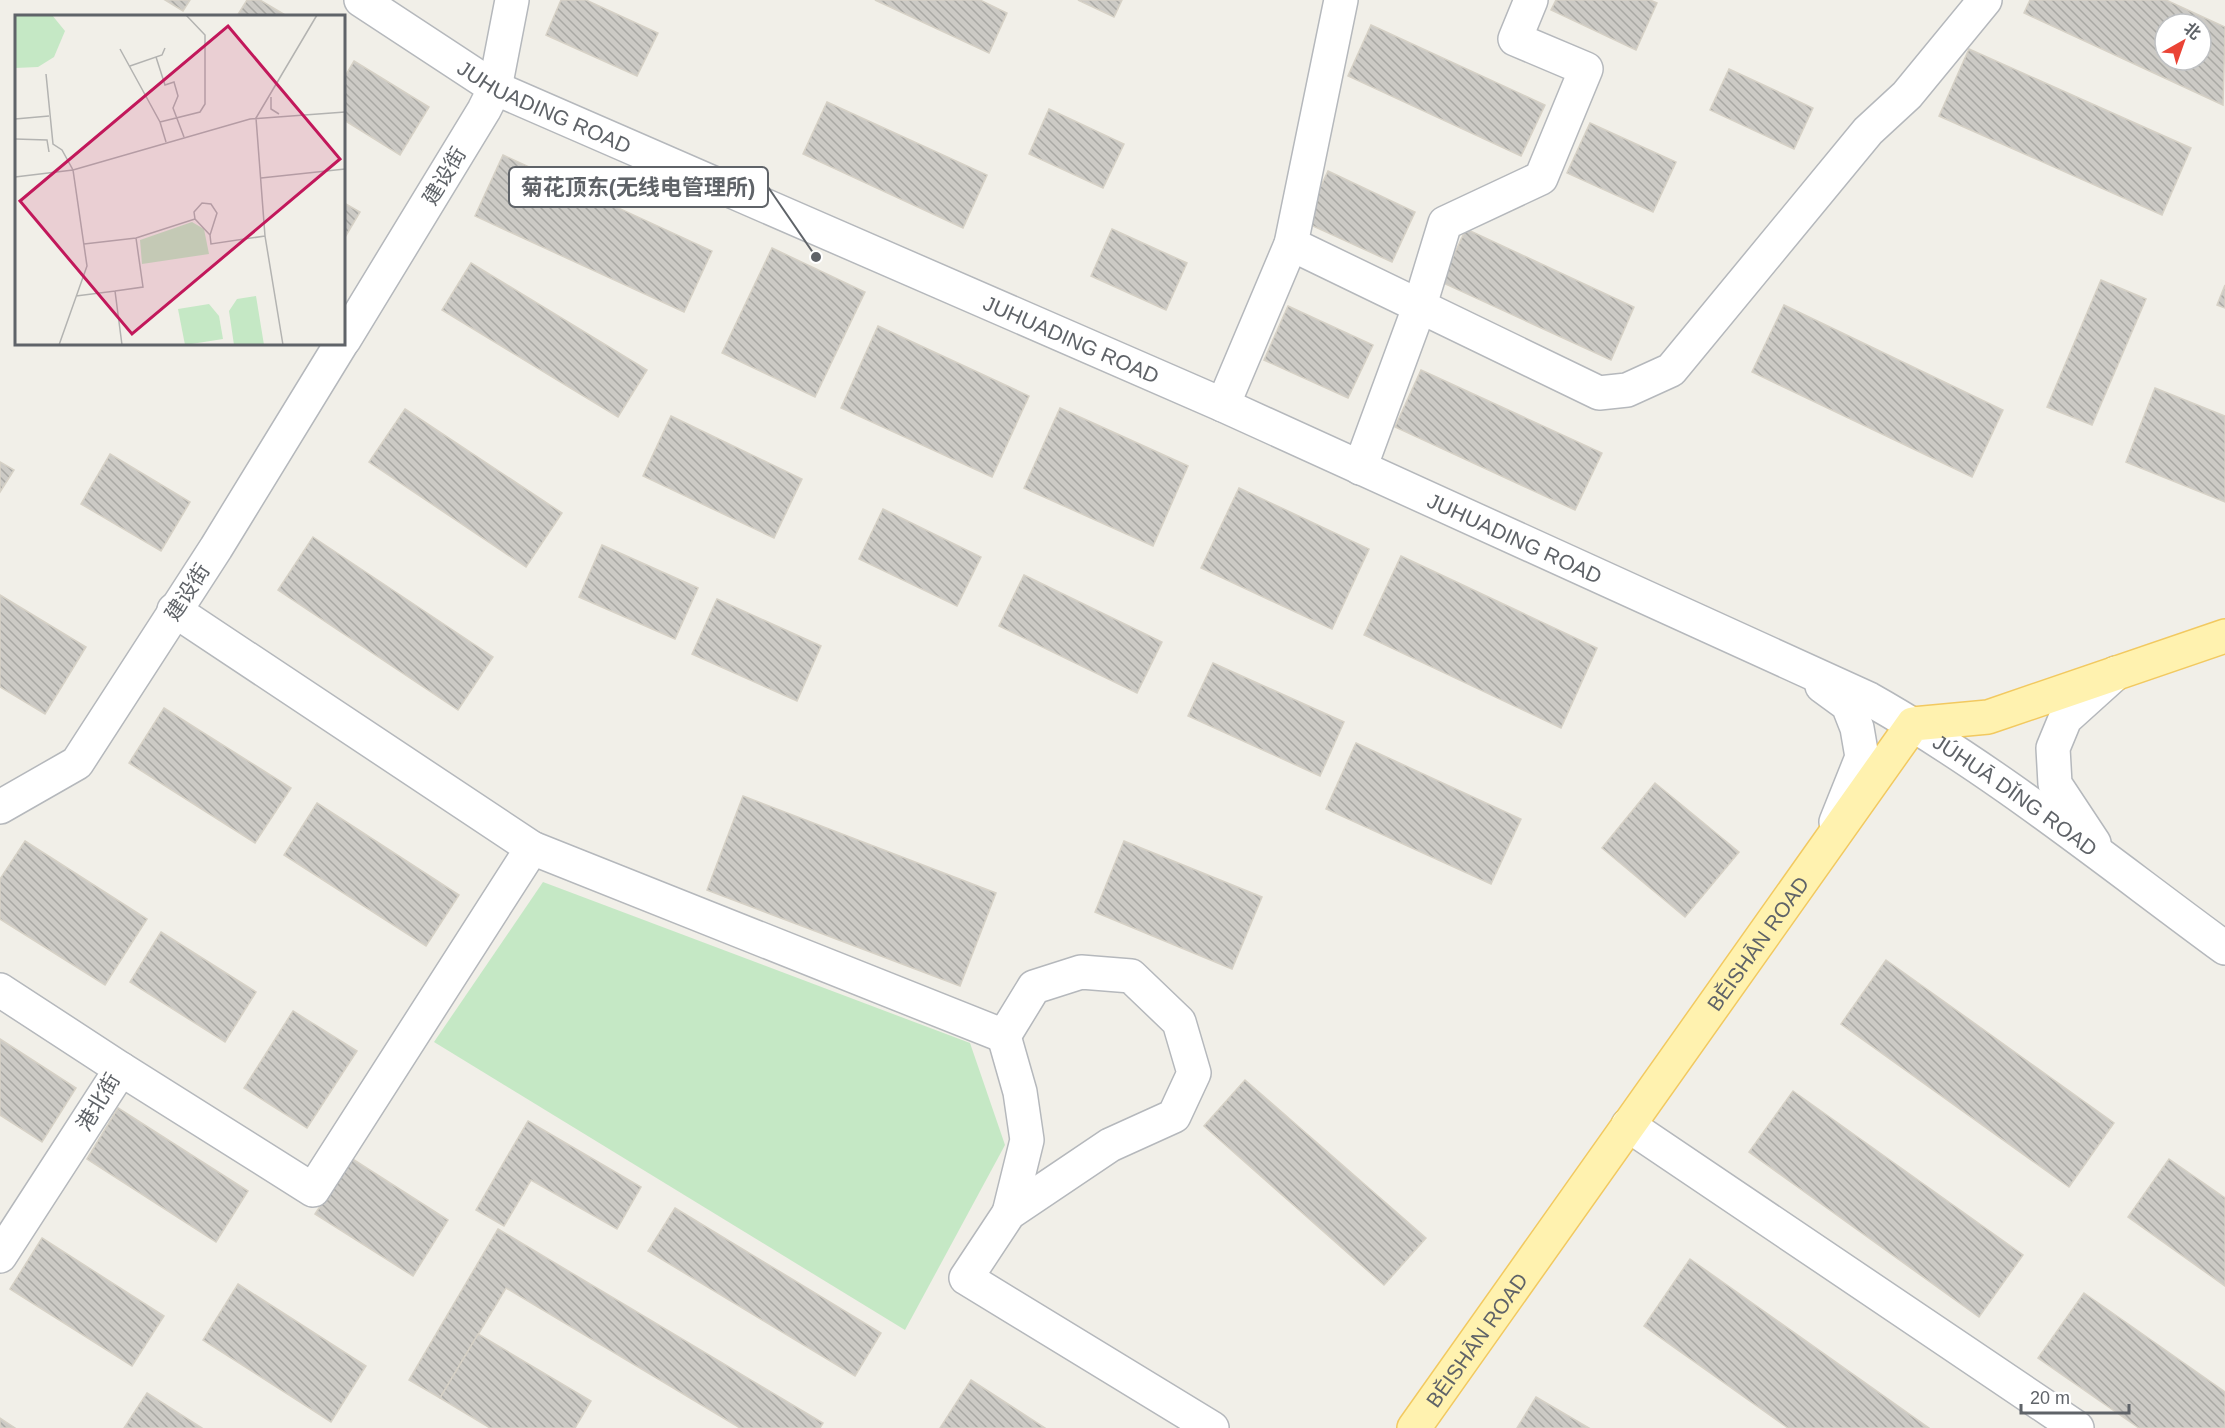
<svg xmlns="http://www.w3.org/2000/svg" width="2225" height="1428" font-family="Helvetica,'Noto Sans SC',sans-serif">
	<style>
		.grass { fill: #c5e8c5 }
		.building { fill: url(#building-back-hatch); stroke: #d6d1c6; stroke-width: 1.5; fill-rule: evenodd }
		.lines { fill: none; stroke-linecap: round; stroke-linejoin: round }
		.minor-casing { stroke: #b5b8bc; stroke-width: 36 }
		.major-casing { stroke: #f2c960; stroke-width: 36 }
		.minor { stroke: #fff; stroke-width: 33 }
		.major { stroke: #fff2af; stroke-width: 33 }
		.labels { text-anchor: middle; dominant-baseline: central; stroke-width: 5; stroke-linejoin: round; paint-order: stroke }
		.street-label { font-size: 21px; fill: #5f6368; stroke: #fff }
		.inset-road { fill: none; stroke: #b3b3b1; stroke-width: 1.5 }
		.view { fill: #c2185b; fill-opacity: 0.15; stroke: #c2185b; stroke-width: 3 }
		.inset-edge { fill: none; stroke: #5f6368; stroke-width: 3 }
		.leader { fill: none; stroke: #5f6368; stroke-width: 2 }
		.callout-dot { fill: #5f6368; stroke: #fff; stroke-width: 2 }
		.callout { fill: #fff; stroke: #5f6368; stroke-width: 2 }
		.callout-label { font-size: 22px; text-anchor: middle; font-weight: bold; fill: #5f6368 }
	</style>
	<defs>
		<pattern id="building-back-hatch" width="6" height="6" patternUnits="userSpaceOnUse" patternTransform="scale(1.5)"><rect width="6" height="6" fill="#cccac5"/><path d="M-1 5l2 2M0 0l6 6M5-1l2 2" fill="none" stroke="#a9a8a4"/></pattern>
	</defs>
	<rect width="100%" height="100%" fill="#f1efe8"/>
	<polygon class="grass" points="543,882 970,1043 1005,1145 905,1330 434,1042"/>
	<g class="building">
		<polygon points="165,0 190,0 183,11"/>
		<polygon points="247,0 260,0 287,16 237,16"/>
		<polygon points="561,0 586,0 658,33 637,76 546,35"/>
		<polygon points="875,0 980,0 1007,13 989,53"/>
		<polygon points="1078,0 1122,0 1114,17"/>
		<polygon points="1556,0 1650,0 1657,3 1636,50 1551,10"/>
		<path d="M 2030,0 L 2166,0 L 2225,27 L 2223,105 L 2024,13 ZM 2165,24 L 2201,24 L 2201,60 L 2165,60 Z"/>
		<polygon points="1371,25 1545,105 1521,156 1348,76"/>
		<polygon points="1969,49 2191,148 2162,215 1939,116"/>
		<polygon points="354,61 429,107 400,155 344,120 344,78"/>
		<polygon points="1729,69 1813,108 1794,149 1710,110"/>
		<polygon points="827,102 987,175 963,228 803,154"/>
		<polygon points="1049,109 1124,144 1103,188 1029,154"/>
		<polygon points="1590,123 1676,162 1653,212 1567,173"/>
		<polygon points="503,155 712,251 684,312 475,216"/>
		<polygon points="1328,171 1415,212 1392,262 1304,222"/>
		<polygon points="344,203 360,212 344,239"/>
		<polygon points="1112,229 1187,263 1166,310 1091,276"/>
		<polygon points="1466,229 1634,307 1611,360 1441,282"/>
		<polygon points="772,248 865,292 815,397 722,353"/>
		<polygon points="471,263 647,370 618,417 442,310"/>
		<polygon points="2101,280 2146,299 2092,425 2047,407"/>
		<polygon points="2225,285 2225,308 2217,305"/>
		<polygon points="1784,305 2003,410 1972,477 1752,372"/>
		<polygon points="1288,306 1373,345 1348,398 1264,360"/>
		<polygon points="878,326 1029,396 992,477 841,408"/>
		<polygon points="1421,370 1602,453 1575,510 1395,427"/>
		<polygon points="2155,388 2225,416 2225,502 2126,462"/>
		<polygon points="1060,408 1188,466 1153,546 1024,488"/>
		<polygon points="405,409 562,513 526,567 369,462"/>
		<polygon points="671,416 802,479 774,538 643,476"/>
		<polygon points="110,454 190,502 161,551 81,504"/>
		<polygon points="0,462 14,470 0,492"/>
		<polygon points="1239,488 1369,549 1332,629 1201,568"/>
		<polygon points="883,509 981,557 957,606 859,559"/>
		<polygon points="313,537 493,657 458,710 278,590"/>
		<polygon points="602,545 698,588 675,639 579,597"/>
		<polygon points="1401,556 1597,648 1561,728 1364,635"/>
		<polygon points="1024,575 1162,642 1137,693 999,626"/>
		<polygon points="0,595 86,647 45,714 0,687"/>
		<polygon points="717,599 821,646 797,701 692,654"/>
		<polygon points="1213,663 1344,722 1320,776 1188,716"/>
		<polygon points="164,708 291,788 255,843 129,763"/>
		<polygon points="1356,743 1521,819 1491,884 1326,809"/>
		<polygon points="1655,783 1739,852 1685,917 1602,848"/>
		<polygon points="743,796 996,893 960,986 707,890"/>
		<polygon points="317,803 459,895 426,946 284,855"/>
		<polygon points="25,841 147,919 105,985 0,919 0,879"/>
		<polygon points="1124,841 1262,897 1232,969 1095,912"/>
		<polygon points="161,932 256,992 225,1042 130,982"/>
		<polygon points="1886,960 2114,1123 2069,1187 1841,1024"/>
		<polygon points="293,1011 357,1051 307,1128 244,1088"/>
		<polygon points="0,1039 76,1088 42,1142 0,1115"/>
		<polygon points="1245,1080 1426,1238 1384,1285 1204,1126"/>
		<polygon points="1793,1091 2023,1255 1979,1317 1749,1152"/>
		<polygon points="118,1108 248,1191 216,1242 87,1159"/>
		<polygon points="528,1121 641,1187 617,1229 531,1180 504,1226 476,1210"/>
		<polygon points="351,1158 448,1220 413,1276 315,1214"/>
		<polygon points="2169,1159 2225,1198 2225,1286 2128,1217"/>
		<polygon points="675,1208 881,1333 855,1376 648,1251"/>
		<polygon points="498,1229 823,1423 820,1428 740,1428 506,1288 440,1398 409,1380"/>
		<polygon points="42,1238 164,1316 132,1366 10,1289"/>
		<polygon points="1690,1259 1929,1428 1788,1428 1644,1326"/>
		<polygon points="238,1284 366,1366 331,1422 203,1340"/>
		<polygon points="2084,1293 2225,1392 2225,1428 2139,1428 2038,1358"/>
		<polygon points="478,1334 591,1401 575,1428 490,1428 440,1398"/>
		<polygon points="971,1380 1045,1428 940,1428"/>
		<polygon points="147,1393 202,1428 124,1428"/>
		<polygon points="1536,1397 1589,1428 1517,1428"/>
		<polygon points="0,1418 15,1428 0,1428"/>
	</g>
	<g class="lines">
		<g class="minor-casing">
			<g id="minor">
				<path id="s1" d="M 361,0 L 495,88 L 1223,405 L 1869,699 C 1995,770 2109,863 2225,948"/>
				<polyline points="1291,244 1599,393 1627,390 1671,370 1868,131 1907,95 1985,0"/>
				<polyline points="344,340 484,110 495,88 512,0"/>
				<polyline points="1223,405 1291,244 1341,0"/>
				<polyline points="1360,468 1420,305 1445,223 1541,178 1586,69 1515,39 1531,0"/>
				<polyline points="174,610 532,848 1004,1036 1034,987 1081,972 1131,976 1179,1022 1194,1073 1174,1116 1110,1145 1009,1213 966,1278 1212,1428"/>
				<polyline points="1822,686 1848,705 1857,728 1862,757 1836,822"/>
				<polyline points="0,807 77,763 216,548 341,344"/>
				<polyline points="2094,843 2055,784 2053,748 2065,719 2116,673"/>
				<polyline points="0,990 121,1069 0,1256"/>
				<polyline points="1004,1036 1020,1092 1027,1140 1009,1213"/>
				<polyline points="121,1069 313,1190 532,848"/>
				<polyline points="1628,1125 2077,1428"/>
			</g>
		</g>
		<g class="major-casing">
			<g id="major">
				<path id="s2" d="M 1414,1428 L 1913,724 L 1988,717 L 2225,636"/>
			</g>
		</g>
		<use href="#minor" class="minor"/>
		<use href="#major" class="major"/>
	</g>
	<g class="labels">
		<g class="street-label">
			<text stroke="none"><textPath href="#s1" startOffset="213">JUHUADING ROAD</textPath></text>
			<text transform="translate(444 176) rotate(-59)">建设街</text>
			<text stroke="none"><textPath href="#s1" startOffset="789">JUHUADING ROAD</textPath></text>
			<text stroke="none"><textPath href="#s1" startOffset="1275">JUHUADING ROAD</textPath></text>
			<text transform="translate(187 592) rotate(-57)">建设街</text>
			<text stroke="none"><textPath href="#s1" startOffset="1839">JÚHUĀ DǏNG ROAD</textPath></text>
			<text stroke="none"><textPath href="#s2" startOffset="594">BĚISHĀN ROAD</textPath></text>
			<text transform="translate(98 1102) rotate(-59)">港北街</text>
			<text stroke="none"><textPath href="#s2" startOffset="108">BĚISHĀN ROAD</textPath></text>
		</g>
	</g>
	<g transform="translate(15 15)">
		<rect width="330" height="330" fill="#f1efe8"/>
		<path d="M 177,207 L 189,214 L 194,239 L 127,249 L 125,225 ZM 241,281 L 249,330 L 219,330 L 214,296 L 222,284 Z" fill="#c5e8c5"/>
		<path d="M 37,0 L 50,16 L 39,42 L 23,52 L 0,53 L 0,0 Z" fill="#c5e8c5"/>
		<path d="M 194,289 L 204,301 L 208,324 L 170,330 L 163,294 Z" fill="#c5e8c5"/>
		<path class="inset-road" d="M 105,34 L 145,107 L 151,127M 141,42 L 150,70 L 159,67 L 163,81 L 158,93 L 169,122M 115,51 L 147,40 L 150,33M 31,59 L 38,129 L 47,135 L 58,155 L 72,251 L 44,330M 256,82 L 256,94 L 264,99M 0,104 L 34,101M 145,107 L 185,97 L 190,89 L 190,20 L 171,0M 0,124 L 32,125 L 34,137M 0,162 L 58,155 L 235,104 L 330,97M 246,163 L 330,154M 180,204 L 195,220M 69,229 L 121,223 L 180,204 L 179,197 L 187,188 L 196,189 L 202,198 L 195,220 L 196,229 L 250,221M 100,276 L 128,272 L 121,223M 61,281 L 100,276 L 107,330M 268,330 L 250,221 L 241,103 L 302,0"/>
		<path class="view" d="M 213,11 L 325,144 L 117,319 L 5,186 Z"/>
		<rect width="330" height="330" class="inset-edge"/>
	</g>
	<path class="leader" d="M816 257L768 187"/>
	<circle class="callout-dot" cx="816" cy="257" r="6"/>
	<rect class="callout" x="509" y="167" width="259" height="40" rx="6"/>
	<g class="callout-label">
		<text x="638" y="195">菊花顶东(无线电管理所)</text>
	</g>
	<g transform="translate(2183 42) rotate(40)"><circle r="28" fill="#ffffff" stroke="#bfc1c3" stroke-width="1.5"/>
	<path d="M0-4.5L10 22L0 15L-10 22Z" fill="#ea4335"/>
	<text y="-9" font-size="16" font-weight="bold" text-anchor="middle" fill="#5f6368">北</text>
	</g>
	<path d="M2021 1404v9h108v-9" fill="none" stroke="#5f6368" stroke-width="3"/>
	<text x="2030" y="1404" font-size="18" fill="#5f6368" stroke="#ffffff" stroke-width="4.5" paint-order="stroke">20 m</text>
</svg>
